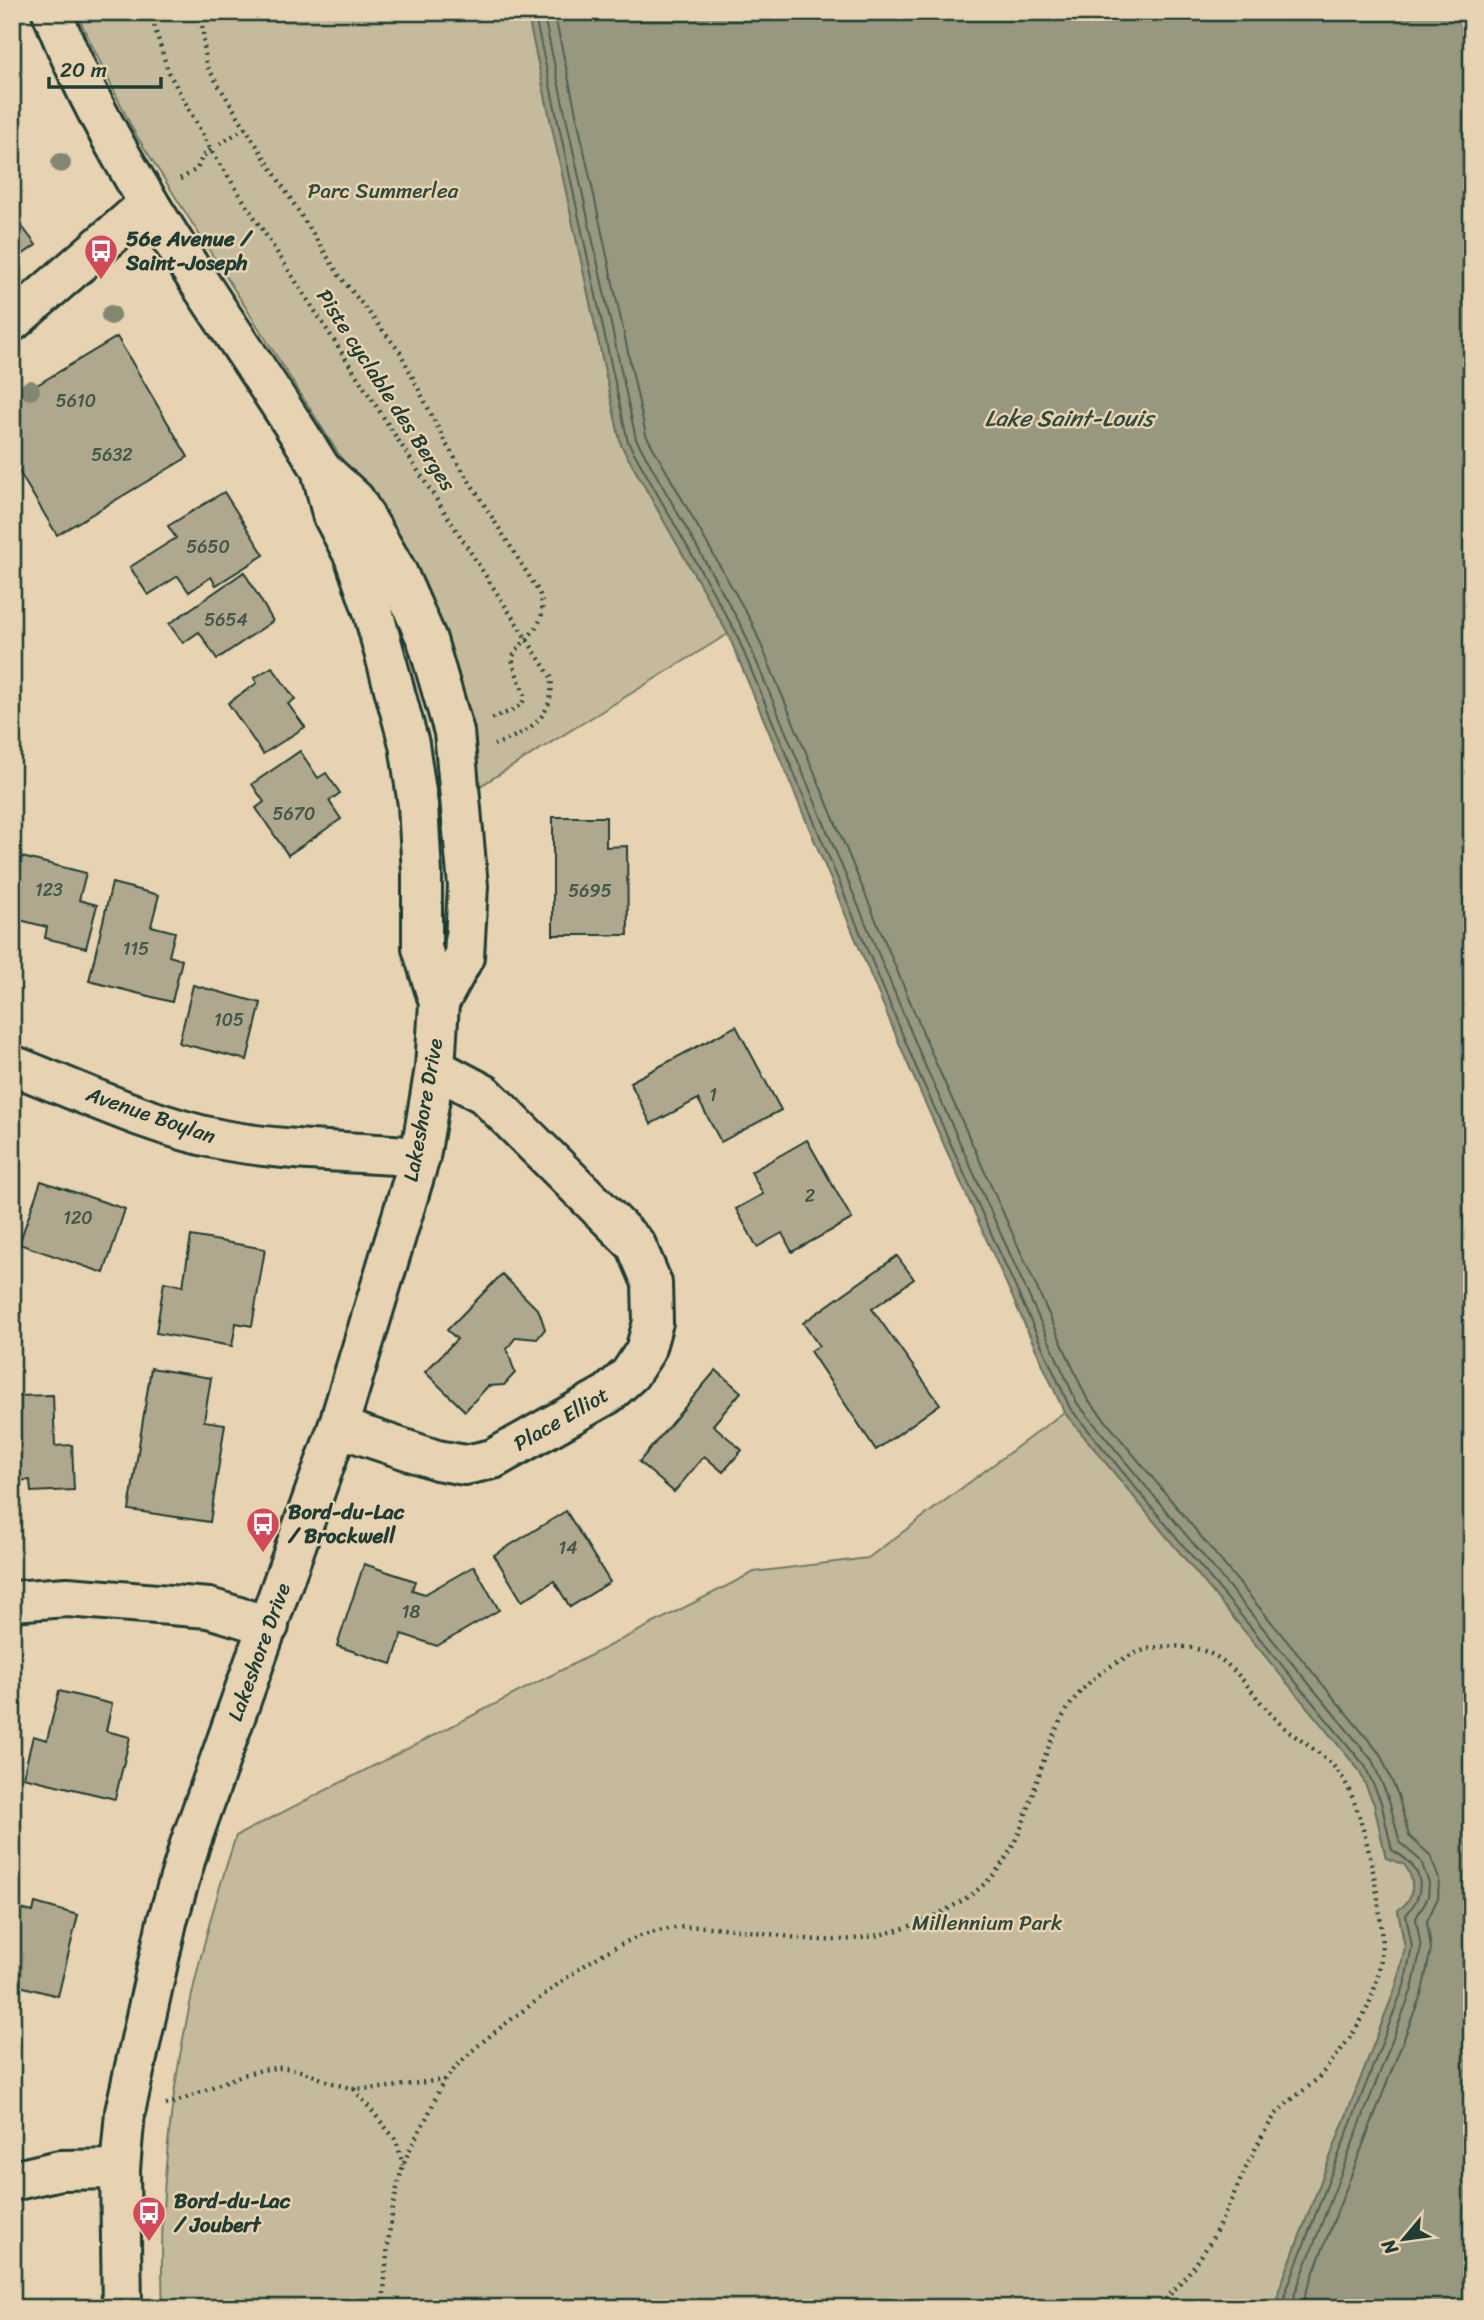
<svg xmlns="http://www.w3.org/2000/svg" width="1484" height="2320" font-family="Sriracha,sans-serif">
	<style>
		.green { fill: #c6ba9c; stroke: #727c68; stroke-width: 2 }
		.water { fill: #989780; stroke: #687362; stroke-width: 2 }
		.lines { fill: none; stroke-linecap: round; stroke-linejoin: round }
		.shore { stroke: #4f6152; stroke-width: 2 }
		.building { fill: #b0a88e; stroke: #1f3d34; stroke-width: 2 }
		.minor-casing { stroke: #1f3d34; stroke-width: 44 }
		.path { stroke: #1f3d34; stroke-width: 4.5; stroke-dasharray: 2 5; stroke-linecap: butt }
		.minor { stroke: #e7d2b1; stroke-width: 38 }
		.tree { fill: #828772 }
		.labels { text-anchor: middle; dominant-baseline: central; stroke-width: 5; stroke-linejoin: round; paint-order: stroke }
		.number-label { font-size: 18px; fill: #43584a }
		.park-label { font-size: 21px; fill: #304a3e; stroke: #e7d2b1 }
		.poi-label { font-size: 21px; font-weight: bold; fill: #1f3d34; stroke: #e7d2b1; text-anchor: start }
		.street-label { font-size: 21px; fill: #1f3d34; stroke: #e7d2b1 }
		.water-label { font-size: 23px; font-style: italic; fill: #314a3f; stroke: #e7d2b1 }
	</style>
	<rect width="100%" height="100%" fill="#e7d2b1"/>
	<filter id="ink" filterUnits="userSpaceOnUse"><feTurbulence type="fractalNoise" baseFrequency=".0143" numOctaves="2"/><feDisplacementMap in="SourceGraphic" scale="14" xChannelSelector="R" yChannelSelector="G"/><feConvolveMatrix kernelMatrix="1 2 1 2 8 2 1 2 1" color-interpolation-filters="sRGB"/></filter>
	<g filter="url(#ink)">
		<g class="green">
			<polygon points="76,12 527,12 621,445 728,634 480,786 471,726 392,538 133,130"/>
			<path d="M 1064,1412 L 1359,1770 L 1374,1804 L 1386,1858 L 1404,1864 C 1416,1880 1415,1899 1398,1911 L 1405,1947 L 1397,1984 L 1279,2290 L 1277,2308 L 163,2308 C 156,2147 185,1989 236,1836 L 754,1572 L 868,1558 Z"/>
		</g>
		<path class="water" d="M 527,12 L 1472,12 L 1472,2308 L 1277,2308 L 1279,2290 L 1397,1984 L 1405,1947 L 1398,1910 C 1416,1899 1416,1880 1404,1864 L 1386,1858 L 1374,1804 L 1359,1770 L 1064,1412 L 910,1069 L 728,634 L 621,445 Z"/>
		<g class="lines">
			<g class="shore">
				<path d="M 534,12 L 628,442 L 735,631 L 916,1067 L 1070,1408 L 1365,1766 L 1381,1802 L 1392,1850 C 1421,1866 1430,1888 1406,1915 L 1412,1947 L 1404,1986 L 1286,2291 L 1284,2308"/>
				<polyline points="543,12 636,439 742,627 924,1063 1077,1403 1372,1760 1389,1800 1400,1843 1421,1861 1429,1883 1428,1897 1416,1918 1421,1948 1412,1989 1295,2293 1293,2308"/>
				<polyline points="554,12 646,435 752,623 934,1059 1086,1397 1380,1754 1398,1795 1409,1836 1430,1855 1439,1879 1438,1898 1427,1921 1431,1949 1422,1992 1305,2295 1304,2308"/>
			</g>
		</g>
		<g class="building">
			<polygon points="12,213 36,245 12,262"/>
			<polygon points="117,337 188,457 57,535 12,460 12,400"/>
			<polygon points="224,492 264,555 216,585 211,577 189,592 178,576 148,595 130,567 176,538 168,526"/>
			<polygon points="244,572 273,621 217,659 199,632 183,643 169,624"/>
			<polygon points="272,667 295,699 288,704 305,727 263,754 228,703 257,683 254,678"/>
			<polygon points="300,751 318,778 326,773 340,793 329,801 341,819 288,855 256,808 264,802 252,784"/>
			<polygon points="553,817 606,817 606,847 627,846 628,935 553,935"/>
			<polygon points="14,855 86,873 79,900 97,905 86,948 45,938 47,927 12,918"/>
			<polygon points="112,883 159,895 151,926 175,932 169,956 182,960 172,1002 89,981"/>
			<polygon points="193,985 261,1003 247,1060 179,1043"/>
			<polygon points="736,1026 781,1110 721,1142 698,1099 651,1124 630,1082"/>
			<polygon points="807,1140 852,1219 792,1252 782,1233 757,1247 736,1209 763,1194 751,1172"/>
			<polygon points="41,1181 125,1209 104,1273 19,1244"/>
			<polygon points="191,1236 265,1249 252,1326 236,1323 232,1346 156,1333 164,1282 183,1286"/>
			<polygon points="897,1256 914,1279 872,1309 940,1404 876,1450 810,1351 819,1346 803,1323"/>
			<polygon points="502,1274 539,1311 545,1329 537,1339 516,1337 507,1349 515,1373 504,1385 488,1386 465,1411 425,1372 457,1339 447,1330"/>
			<polygon points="151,1368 211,1378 204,1421 225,1424 210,1522 129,1510"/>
			<polygon points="716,1370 741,1392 713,1425 742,1450 723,1472 704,1456 674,1492 639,1462"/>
			<polygon points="53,1395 55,1446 72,1445 74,1490 31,1492 30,1480 12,1481 15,1396"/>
			<polygon points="566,1511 610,1582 570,1607 554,1581 522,1601 494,1555"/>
			<polygon points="364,1564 415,1581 412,1590 425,1594 474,1566 499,1610 437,1646 402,1634 392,1664 337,1646"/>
			<polygon points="59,1691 112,1704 106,1731 130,1737 115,1799 23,1777 33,1736 47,1740"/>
			<polygon points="35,1903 78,1915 58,1996 12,1984 12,1907 33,1912"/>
		</g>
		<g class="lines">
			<g class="minor-casing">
				<g id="minor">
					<path d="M 52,12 C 116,178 229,319 321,469 L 355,500 L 397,572 L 427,640 L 454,732 L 468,886 L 464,957 L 439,1003"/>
					<polyline points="12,322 149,203"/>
					<path d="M 12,1065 C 81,1092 151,1126 223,1140 C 288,1152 354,1151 420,1157"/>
					<polyline points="338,1427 437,1460 465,1465 493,1459 608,1394 630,1374 645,1351 653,1322 652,1283 636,1245 484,1094 435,1068"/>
					<polyline points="12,1601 67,1597 209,1608 269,1626"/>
					<polyline points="12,2181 60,2170 120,2169"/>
					<polyline points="122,2308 120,2169 125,2112 167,1922 190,1844 338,1427 420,1157 435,1068 439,1003 422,948 422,874 418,805 409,744 373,611 354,556 332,514 321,469"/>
				</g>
			</g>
			<g class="path">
				<path d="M 150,12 L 168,71 L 211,150 L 551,677 C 556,717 527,733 494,745"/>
				<path d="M 201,12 L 206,64 L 217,83 L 339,275 L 400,352 L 446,444 L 539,592 C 551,626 527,632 512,658 C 522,701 542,700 488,720"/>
				<polyline points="220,144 245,128"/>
				<polyline points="180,179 197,169 202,157 211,150"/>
				<polyline points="354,2089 396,2140 403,2165"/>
				<path d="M 166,2105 C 203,2094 238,2071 277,2068 C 304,2066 328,2086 354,2088 C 382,2091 416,2082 444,2080"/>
				<path d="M 383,2308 C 386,2261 389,2214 402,2169 C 408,2150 419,2132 428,2115 C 434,2103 438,2089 446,2079 C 472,2045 512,2020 545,1994 C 589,1961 630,1930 687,1927 C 727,1925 768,1935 807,1939 C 864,1945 922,1928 969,1896 C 1050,1842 1021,1728 1105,1670 C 1121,1659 1140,1649 1159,1647 C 1235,1640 1240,1689 1286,1729 C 1304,1744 1326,1755 1340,1774 C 1364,1806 1386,1918 1381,1958 C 1379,1976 1372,1999 1364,2015 C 1356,2031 1328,2068 1316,2080 C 1302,2093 1282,2104 1272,2120 C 1243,2164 1228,2219 1197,2262 C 1185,2278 1171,2293 1158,2308"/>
			</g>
			<use href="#minor" class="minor"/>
		</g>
		<g class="tree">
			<circle cx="61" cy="163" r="10"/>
			<circle cx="111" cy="315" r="10"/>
			<circle cx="30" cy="390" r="10"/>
		</g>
	</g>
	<defs>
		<g id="bus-pin" transform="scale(1.75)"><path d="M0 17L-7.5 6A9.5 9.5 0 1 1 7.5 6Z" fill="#d1495b" stroke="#e7d2b1"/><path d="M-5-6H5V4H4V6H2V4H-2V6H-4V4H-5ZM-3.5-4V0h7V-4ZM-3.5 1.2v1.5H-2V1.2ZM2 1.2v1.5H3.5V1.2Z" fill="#fff"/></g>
	</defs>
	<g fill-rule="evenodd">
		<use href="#bus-pin" x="101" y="251"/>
		<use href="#bus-pin" x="263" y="1524"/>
		<use href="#bus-pin" x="149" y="2213"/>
	</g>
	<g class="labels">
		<g class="number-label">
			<text x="76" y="401">5610</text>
			<text x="112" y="455">5632</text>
			<text x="208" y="547">5650</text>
			<text x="226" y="620">5654</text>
			<text x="294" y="814">5670</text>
			<text x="49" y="890">123</text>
			<text x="590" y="891">5695</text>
			<text x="136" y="949">115</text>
			<text x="229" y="1020">105</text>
			<text x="713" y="1095">1</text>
			<text x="810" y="1196">2</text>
			<text x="78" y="1218">120</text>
			<text x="568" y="1548">14</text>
			<text x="411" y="1612">18</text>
		</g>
		<g class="park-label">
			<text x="383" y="191">Parc Summerlea</text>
			<text x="987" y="1923">Millennium Park</text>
		</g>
		<g class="poi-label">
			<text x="126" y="239">56e Avenue /<tspan x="126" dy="24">Saint-Joseph</tspan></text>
			<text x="288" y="1512">Bord-du-Lac<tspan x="288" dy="24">/ Brockwell</tspan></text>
			<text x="174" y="2201">Bord-du-Lac<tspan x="174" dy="24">/ Joubert</tspan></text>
		</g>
		<g class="street-label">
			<text transform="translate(386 390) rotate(57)">Piste cyclable des Berges</text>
			<text transform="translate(423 1110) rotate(-80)">Lakeshore Drive</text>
			<text transform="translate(151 1115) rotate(19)">Avenue Boylan</text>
			<text transform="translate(561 1419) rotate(-30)">Place Elliot</text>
			<text transform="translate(259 1652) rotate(-70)">Lakeshore Drive</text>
		</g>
		<g class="water-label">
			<text x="1069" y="418">Lake Saint-Louis</text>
		</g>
	</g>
	<rect width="1484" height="2320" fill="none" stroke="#e7d2b1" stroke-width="42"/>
	<rect x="21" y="21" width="1442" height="2278" fill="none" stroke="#1f3d34" stroke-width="2.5" filter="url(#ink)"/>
	<g transform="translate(1404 2239) rotate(241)" stroke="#e7d2b1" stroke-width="5" paint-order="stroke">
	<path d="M0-5L12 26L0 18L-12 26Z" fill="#1f3d34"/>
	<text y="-10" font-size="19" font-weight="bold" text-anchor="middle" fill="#1f3d34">N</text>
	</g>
	<path d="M49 77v10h112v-10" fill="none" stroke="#1f3d34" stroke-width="3.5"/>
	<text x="60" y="77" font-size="21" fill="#1f3d34" stroke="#e7d2b1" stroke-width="5" paint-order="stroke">20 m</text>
</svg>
